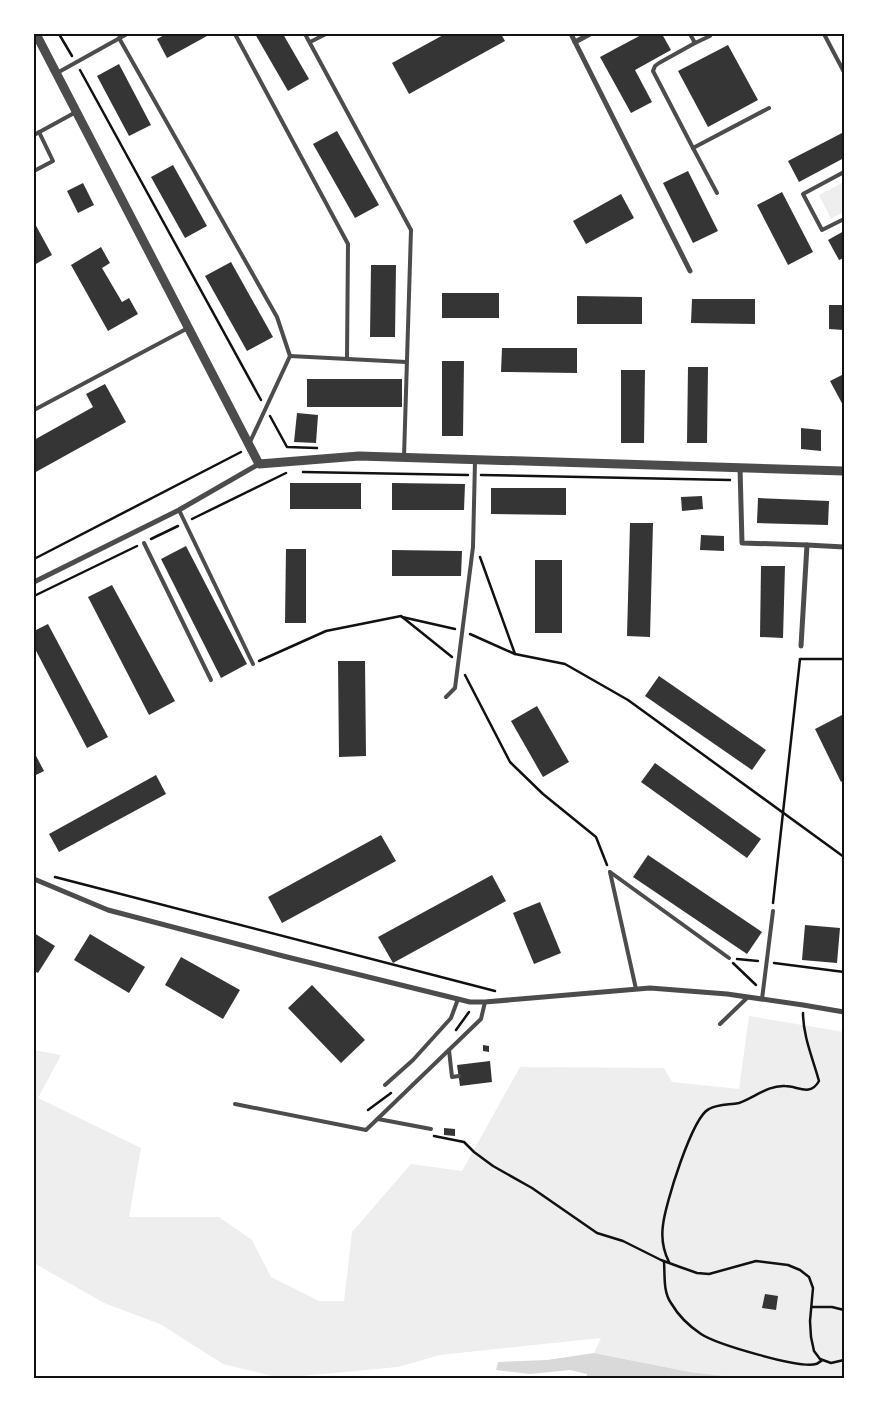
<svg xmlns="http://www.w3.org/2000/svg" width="878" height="1412" font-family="'DM Sans',sans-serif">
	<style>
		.green { fill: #eee }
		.water { fill: #d9d9d9 }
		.building { fill: #353535 }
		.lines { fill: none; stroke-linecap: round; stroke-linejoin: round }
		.path { stroke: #111; stroke-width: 2.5 }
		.service { stroke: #4c4c4c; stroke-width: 4 }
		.minor { stroke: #4c4c4c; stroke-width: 5 }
		.tertiary { stroke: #4c4c4c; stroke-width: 9 }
		.neatline { fill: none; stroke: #111; stroke-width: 2 }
	</style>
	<rect width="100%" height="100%" fill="#fff"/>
	<g class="green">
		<polygon points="844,182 844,212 831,219 819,195"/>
		<polygon points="749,1016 844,1032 844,1378 742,1378 690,1372 594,1353 601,1338 440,1355 398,1367 280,1378 223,1364 160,1324 104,1303 34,1263 34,1050 61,1055 38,1098 141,1148 129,1217 219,1217 252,1240 271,1277 319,1301 344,1301 352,1232 411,1164 462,1171 520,1067 664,1068 672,1082 739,1089"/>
	</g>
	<polygon class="water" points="594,1353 690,1372 742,1378 586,1378 587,1374 570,1370 530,1374 496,1370 498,1362 547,1360"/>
	<g class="building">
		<polygon points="166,34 205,34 207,36 167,58 157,39"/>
		<polygon points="255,34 283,34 309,79 288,91"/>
		<polygon points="445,34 501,34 505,41 409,94 392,63"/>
		<polygon points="643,34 662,34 671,50 635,70 652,102 631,113 600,57"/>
		<polygon points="728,45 758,100 708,127 678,71"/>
		<polygon points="119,64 151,125 129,136 97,76"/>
		<polygon points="337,131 379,205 355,218 313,144"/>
		<polygon points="844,132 844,158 799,182 788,161"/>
		<polygon points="173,165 207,226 185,238 151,177"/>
		<polygon points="688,171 718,231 693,243 663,183"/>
		<polygon points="83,183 94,205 78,213 67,191"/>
		<polygon points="782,192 813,252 788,265 757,205"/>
		<polygon points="621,194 634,218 586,244 573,221"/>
		<polygon points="34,222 52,255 34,265"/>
		<polygon points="844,231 844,258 839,260 828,240"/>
		<polygon points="101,247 110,263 102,268 122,302 129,298 138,314 108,331 71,265"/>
		<polygon points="231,262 273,337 247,351 205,276"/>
		<polygon points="371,265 396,265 395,337 370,337"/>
		<rect x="442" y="293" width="57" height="25"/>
		<polygon points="577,296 642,297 642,324 577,324"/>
		<polygon points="692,299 755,299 755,324 691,323"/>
		<polygon points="829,305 844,305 844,330 829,329"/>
		<polygon points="502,348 577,348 577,373 501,372"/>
		<polygon points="442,361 464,361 463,436 442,436"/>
		<polygon points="688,367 708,367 707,443 687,443"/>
		<polygon points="621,370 645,370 644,443 621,443"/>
		<polygon points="844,374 844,407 830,381"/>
		<rect x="307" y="379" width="95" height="28"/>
		<polygon points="105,384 126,422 34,473 34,440 93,407 86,394"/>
		<polygon points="297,413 318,415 316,443 294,442"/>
		<polygon points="801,428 821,430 821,451 801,449"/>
		<rect x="290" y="483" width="71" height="26"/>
		<polygon points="392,483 465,484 464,510 392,510"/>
		<polygon points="491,488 566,488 566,515 491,514"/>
		<polygon points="702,496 703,509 682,511 681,497"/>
		<polygon points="758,498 829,501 828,525 757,523"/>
		<polygon points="630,523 653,523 650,637 627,636"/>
		<polygon points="701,535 724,536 724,551 700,550"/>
		<polygon points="186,546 247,664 221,678 161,559"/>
		<polygon points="286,549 306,549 306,623 285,623"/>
		<polygon points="392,550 462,551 461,576 392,576"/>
		<rect x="535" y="560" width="27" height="73"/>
		<polygon points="761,566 785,566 783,638 760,637"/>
		<polygon points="112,585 175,701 149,715 88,597"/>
		<polygon points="48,624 108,737 87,748 34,647 34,631"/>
		<polygon points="338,661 365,661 366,756 339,757"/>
		<polygon points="659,676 766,750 752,770 645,696"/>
		<polygon points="537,706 569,762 543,777 511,721"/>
		<polygon points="844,714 844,780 841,782 815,729"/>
		<polygon points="34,752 44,771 34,776"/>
		<polygon points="655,763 761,839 747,858 641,782"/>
		<polygon points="156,775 166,794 59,852 49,834"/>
		<polygon points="381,835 396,861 282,923 268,897"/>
		<polygon points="648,855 762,932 747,954 633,877"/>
		<polygon points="492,875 506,901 393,963 378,937"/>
		<polygon points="540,902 561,953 534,964 513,913"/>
		<polygon points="805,925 840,928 837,963 802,960"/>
		<polygon points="34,933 55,946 38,973 34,971"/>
		<polygon points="90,934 145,967 129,993 74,960"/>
		<polygon points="181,957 240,990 223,1019 165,985"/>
		<polygon points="312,985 365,1040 341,1063 288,1008"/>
		<polygon points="483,1045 489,1046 489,1052 483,1051"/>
		<polygon points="490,1061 492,1082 460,1086 457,1065"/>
		<polygon points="444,1128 455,1129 455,1136 444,1135"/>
		<polygon points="765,1294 778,1296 776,1310 762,1308"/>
	</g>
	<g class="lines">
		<g class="path">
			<polyline points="59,34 72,56"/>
			<polyline points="80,70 261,400"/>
			<polyline points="270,416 287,447 317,448"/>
			<polyline points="303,472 468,475"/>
			<polyline points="481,475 730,480"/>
			<polyline points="192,519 286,473"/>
			<polyline points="151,539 178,526"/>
			<polyline points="480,557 515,654 565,664 628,700 844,857"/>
			<polyline points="34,559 241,452"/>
			<polyline points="34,596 137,546"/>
			<polyline points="402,617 455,629"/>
			<polyline points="470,634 515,654"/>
			<polyline points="259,661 326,631 401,616 452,657"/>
			<polyline points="465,675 510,762 543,794 596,837 607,865"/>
			<polyline points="55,877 495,991"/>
			<polyline points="773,903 800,659 844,659"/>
			<polyline points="737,959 758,961"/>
			<polyline points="733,963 756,985"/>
			<polyline points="774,963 844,972"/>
			<polyline points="456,1030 469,1012"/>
			<polyline points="368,1110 391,1093"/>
			<polyline points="434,1136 464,1142 474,1152 493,1166 532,1188 597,1233 623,1241 661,1260 680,1267 697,1273 709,1274 756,1261 788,1265 800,1270 809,1277 813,1288 810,1321 811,1337 814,1351 820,1359 831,1363 844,1360"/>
			<path d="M 664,1262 C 665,1275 663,1292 671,1303 C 678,1315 689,1326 701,1334 C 716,1344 800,1369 816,1364 C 817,1364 821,1361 822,1360"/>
			<path d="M 669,1262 C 663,1250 661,1239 663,1225 C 665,1205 692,1117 709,1109 C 718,1104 729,1105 739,1103 C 754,1098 768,1085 785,1086 C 798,1086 810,1097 819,1081 C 813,1059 803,1036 803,1013"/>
			<polyline points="812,1307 832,1307 844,1310"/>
			<polyline points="843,1360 844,1367"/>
		</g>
		<g class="service">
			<polyline points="235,34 348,244 347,358"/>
			<polyline points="305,34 411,230 404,457"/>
			<polyline points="690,34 695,43 659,63 655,66 653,71 693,148 769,108"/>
			<polyline points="824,34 844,72"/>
			<polyline points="119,38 277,317 290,356 250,442"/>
			<polyline points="310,42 326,34"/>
			<polyline points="695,43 710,36"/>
			<polyline points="57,73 127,34"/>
			<polyline points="34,135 76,112"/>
			<polyline points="693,148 717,193"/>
			<polyline points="34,171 53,161 39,132"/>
			<polyline points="844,172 803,194 822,230 844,219"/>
			<polyline points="290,356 406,362"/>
			<polyline points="34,410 188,328"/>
			<polyline points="179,510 253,664"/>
			<polyline points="144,543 211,680"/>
			<polyline points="446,697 455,688 473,547 475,461"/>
			<polyline points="610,872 729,958"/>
			<polyline points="610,872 636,989"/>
			<polyline points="762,999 773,911"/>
			<polyline points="720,1024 748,997"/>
			<polyline points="449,1050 452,1077 459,1076"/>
			<polyline points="385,1085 413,1060 451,1018 458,999"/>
			<polyline points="235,1104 366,1130 481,1019 485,1002"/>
			<polyline points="378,1119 431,1129"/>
		</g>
		<g class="minor">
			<polyline points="571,34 575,42"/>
			<polyline points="590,34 575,42 690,271"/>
			<polyline points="740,467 742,543 807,545 801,646"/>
			<polyline points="807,545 844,547"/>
			<polyline points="34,582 179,510 259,464"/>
			<polyline points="34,879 108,910 283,956 470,1002 485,1002 650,988 727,994 803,1005 844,1012"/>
		</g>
		<polyline class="tertiary" points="36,34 259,464 359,456 844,471"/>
	</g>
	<rect width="878" height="1412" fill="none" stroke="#ffffff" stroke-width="70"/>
	<rect x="35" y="35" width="808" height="1342" class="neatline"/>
</svg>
